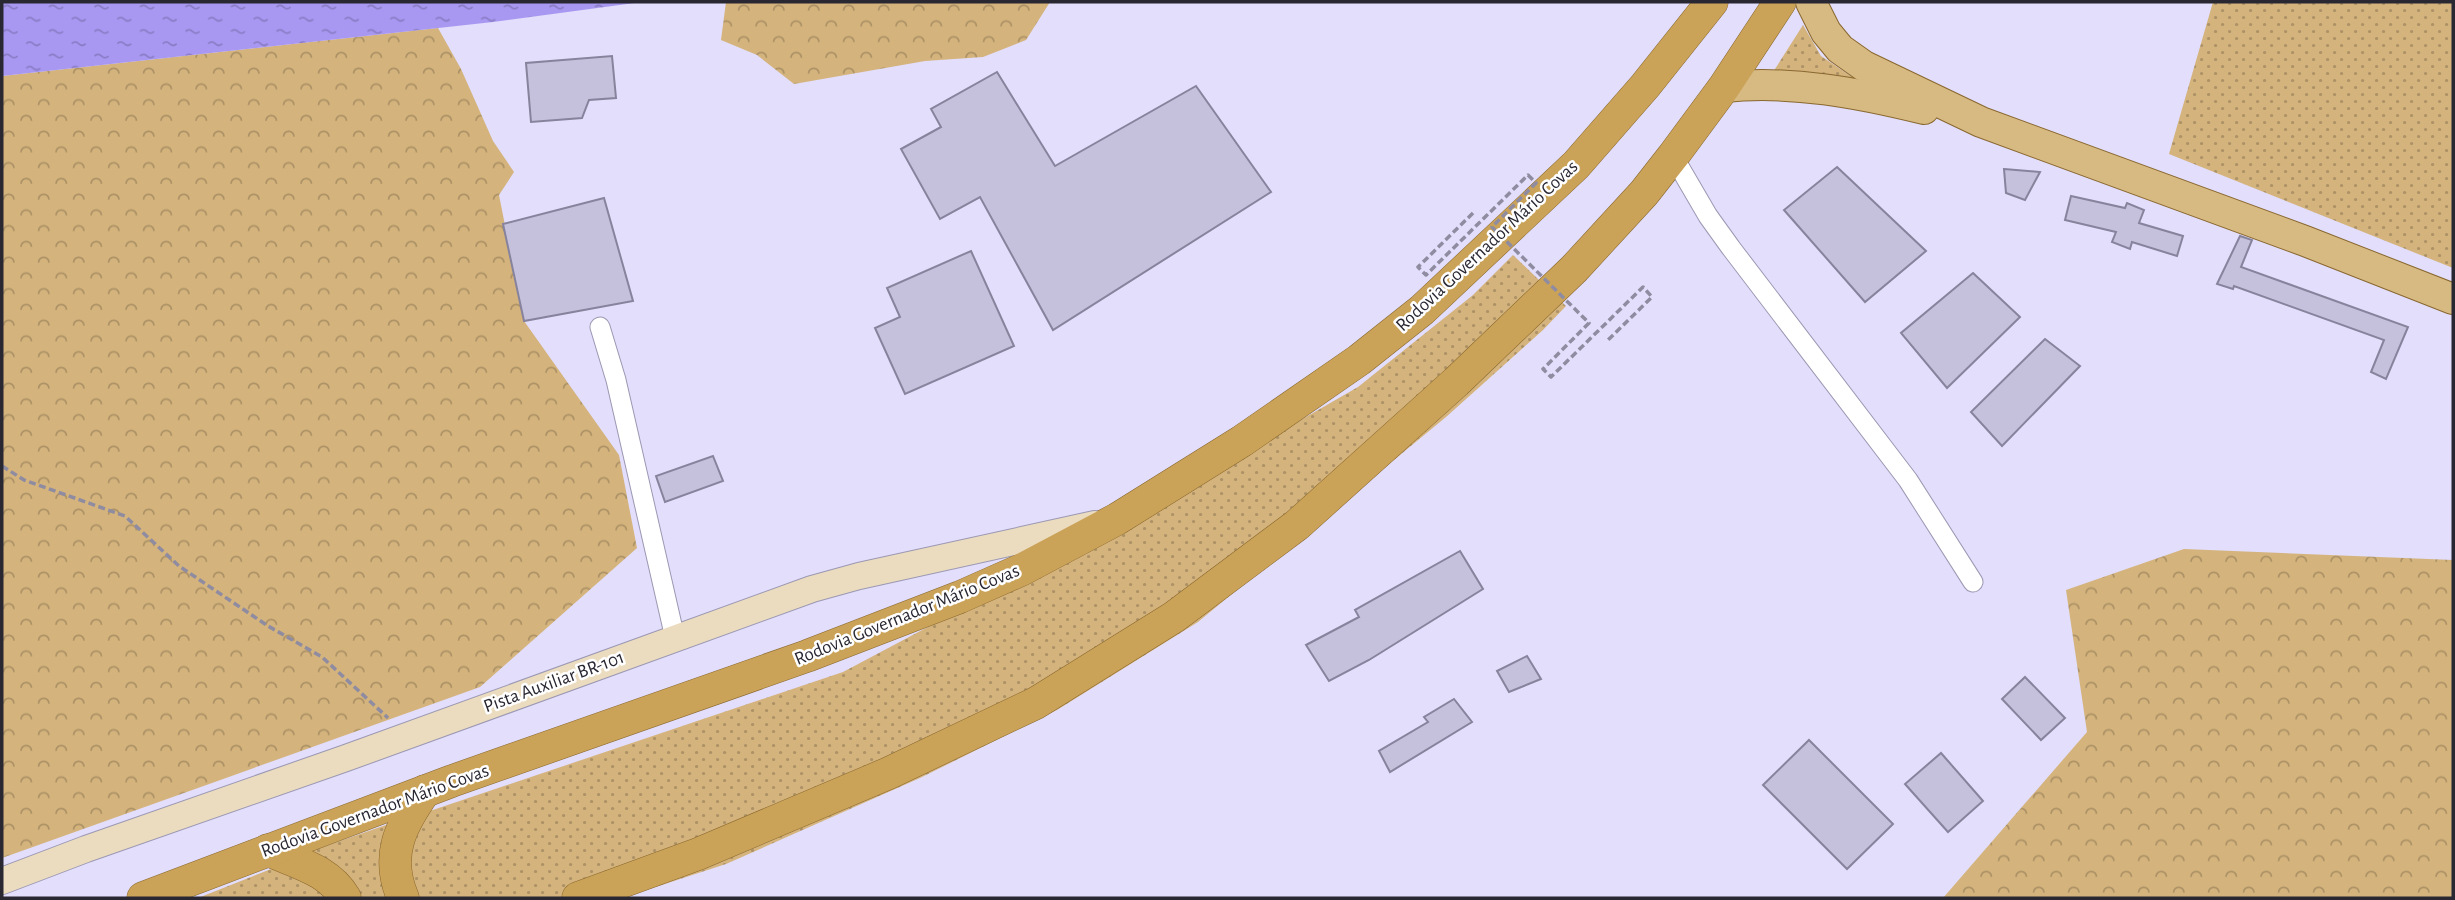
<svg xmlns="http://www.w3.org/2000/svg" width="2455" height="900" font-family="'Alegreya Sans',sans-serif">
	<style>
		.grass { fill: url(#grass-dots) }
		.forest { fill: url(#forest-crowns) }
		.water { fill: url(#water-ripples) }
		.building { fill: #c5c1dd; stroke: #87839d; stroke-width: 2 }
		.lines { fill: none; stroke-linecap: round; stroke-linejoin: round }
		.minor-casing { stroke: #9b98b2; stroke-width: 21 }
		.secondary-casing { stroke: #9b98b2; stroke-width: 28 }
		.primary-casing { stroke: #89682f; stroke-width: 32 }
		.trunk-casing { stroke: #89682f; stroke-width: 33 }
		.path { stroke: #8f8ca1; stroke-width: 3.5; stroke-dasharray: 7 3.5; stroke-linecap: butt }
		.minor { stroke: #fff; stroke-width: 19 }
		.secondary { stroke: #ebdcc0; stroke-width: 26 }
		.primary { stroke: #d7b982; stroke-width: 30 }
		.trunk { stroke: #caa258; stroke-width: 32 }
		.path-bridge { stroke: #8f8ca1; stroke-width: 3.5; stroke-dasharray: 7 3.5; stroke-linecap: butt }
		.labels { text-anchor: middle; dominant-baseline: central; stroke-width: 5; stroke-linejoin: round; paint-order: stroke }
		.street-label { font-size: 19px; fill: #292732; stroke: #fff }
	</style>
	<defs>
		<pattern id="grass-dots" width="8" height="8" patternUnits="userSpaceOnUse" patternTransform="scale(1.75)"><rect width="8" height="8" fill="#d4b37c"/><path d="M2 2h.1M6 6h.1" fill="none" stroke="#ac9266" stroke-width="1.8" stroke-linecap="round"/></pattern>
		<pattern id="forest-crowns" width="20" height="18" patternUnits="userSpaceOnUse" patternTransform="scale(1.75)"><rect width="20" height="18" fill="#d4b37c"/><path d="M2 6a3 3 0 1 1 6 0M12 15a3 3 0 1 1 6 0" fill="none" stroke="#ac9266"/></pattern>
		<pattern id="water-ripples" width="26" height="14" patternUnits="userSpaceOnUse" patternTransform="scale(1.75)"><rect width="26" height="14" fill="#a998f2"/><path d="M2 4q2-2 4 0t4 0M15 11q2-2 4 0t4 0" fill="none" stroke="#8a7cc5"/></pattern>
	</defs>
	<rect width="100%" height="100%" fill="#e2defb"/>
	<g class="grass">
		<polygon points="2213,2 2453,2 2453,268 2169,154"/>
		<polygon points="1803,25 1821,56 1849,75 1883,90 1768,80"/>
		<polygon points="1513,255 1566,306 1543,330 1446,417 1198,622 1057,710 920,778 726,864 622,898 401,898 401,846 421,814 843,672 975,602 1086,554 1240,455 1358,387 1473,295"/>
		<polygon points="412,816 396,898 359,898 288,859"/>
		<polygon points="281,865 351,898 198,898"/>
	</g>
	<g class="forest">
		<polygon points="726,2 1050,2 1026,40 983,57 925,61 794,84 757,55 721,40"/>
		<polygon points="438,28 461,69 493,141 514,172 499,195 524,321 619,455 637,548 480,687 2,858 2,76"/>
		<polygon points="2184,549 2453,560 2453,898 1943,898 2087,732 2066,590"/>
	</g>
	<polygon class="water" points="2,2 642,2 493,22 2,76"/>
	<g class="building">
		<polygon points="612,56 616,98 589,100 582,118 531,122 526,63"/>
		<polygon points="997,72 1055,166 1196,86 1271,192 1053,330 980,197 940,219 901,149 941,127 931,109"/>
		<polygon points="1837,167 1926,251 1865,302 1784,210"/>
		<polygon points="2004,169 2040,172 2025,200 2006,193"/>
		<polygon points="2071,196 2125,208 2127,203 2144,210 2139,223 2183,236 2177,256 2132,242 2130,249 2112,242 2116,232 2065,220"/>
		<polygon points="604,198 633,301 524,321 503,224"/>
		<polygon points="2240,236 2252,240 2241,267 2408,327 2386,379 2371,372 2384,340 2234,286 2233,289 2217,284"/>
		<polygon points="971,251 1014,346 905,394 875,328 900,317 887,288"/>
		<polygon points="1973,273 2020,317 1947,388 1901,333"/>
		<polygon points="2045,339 2080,366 2002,446 1971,412"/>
		<polygon points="713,456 723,481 665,502 656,476"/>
		<polygon points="1460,551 1483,589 1369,660 1329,681 1306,645 1359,617 1355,610"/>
		<polygon points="1527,656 1541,679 1509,692 1497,671"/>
		<polygon points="2025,677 2065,718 2041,740 2002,699"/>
		<polygon points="1454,699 1472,722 1390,772 1379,751 1428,722 1424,717"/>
		<polygon points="1809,740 1893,824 1847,869 1763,785"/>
		<polygon points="1941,753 1983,801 1948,832 1905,784"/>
	</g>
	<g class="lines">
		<g class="minor-casing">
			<g id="minor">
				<polyline points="1673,156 1708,216 1731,248 1908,480 1973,582"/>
				<polyline points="600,327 616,380 675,638"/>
			</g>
		</g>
		<g class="secondary-casing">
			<polyline id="secondary" points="2,881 86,849 346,758 812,589 859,576 1095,524"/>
		</g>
		<g class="primary-casing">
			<g id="primary">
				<polyline points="1811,2 1826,32 1840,49 1864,66 1981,122 2305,241 2453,299"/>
				<path d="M 1724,87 C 1791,80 1859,93 1924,109"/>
			</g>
		</g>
		<g class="trunk-casing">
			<g id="trunk">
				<path d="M 268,850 C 297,863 329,870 345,898"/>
				<polyline points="143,898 452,781 807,656 960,597 1021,570 1117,519 1242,441 1359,360 1422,310 1576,165 1645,86 1712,2"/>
				<path d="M 403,898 C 385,856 400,826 425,791"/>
				<polyline points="578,898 698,854 889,773 1036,703 1174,617 1297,525 1456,382 1574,269 1644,193 1673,156 1724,87 1780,2"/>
			</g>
		</g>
		<polyline class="path" points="2,466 24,480 125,516 179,566 268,626 322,657 388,718"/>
		<use href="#minor" class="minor"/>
		<use href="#secondary" class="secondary"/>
		<use href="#primary" class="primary"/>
		<use href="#trunk" class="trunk"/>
		<polyline class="path-bridge" points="1473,213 1418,267 1426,275 1528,175 1536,183 1492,227 1589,323 1543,369 1551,377 1643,287 1652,297 1607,341"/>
	</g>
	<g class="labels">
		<g class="street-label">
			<text transform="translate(1487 246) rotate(-43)">Rodovia Governador Mário Covas</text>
			<text transform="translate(907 615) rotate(-22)">Rodovia Governador Mário Covas</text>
			<text transform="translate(554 682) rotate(-20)">Pista Auxiliar BR-101</text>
			<text transform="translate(375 811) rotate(-20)">Rodovia Governador Mário Covas</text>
		</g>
	</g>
	<rect width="2455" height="900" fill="none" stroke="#292732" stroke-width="7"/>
</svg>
